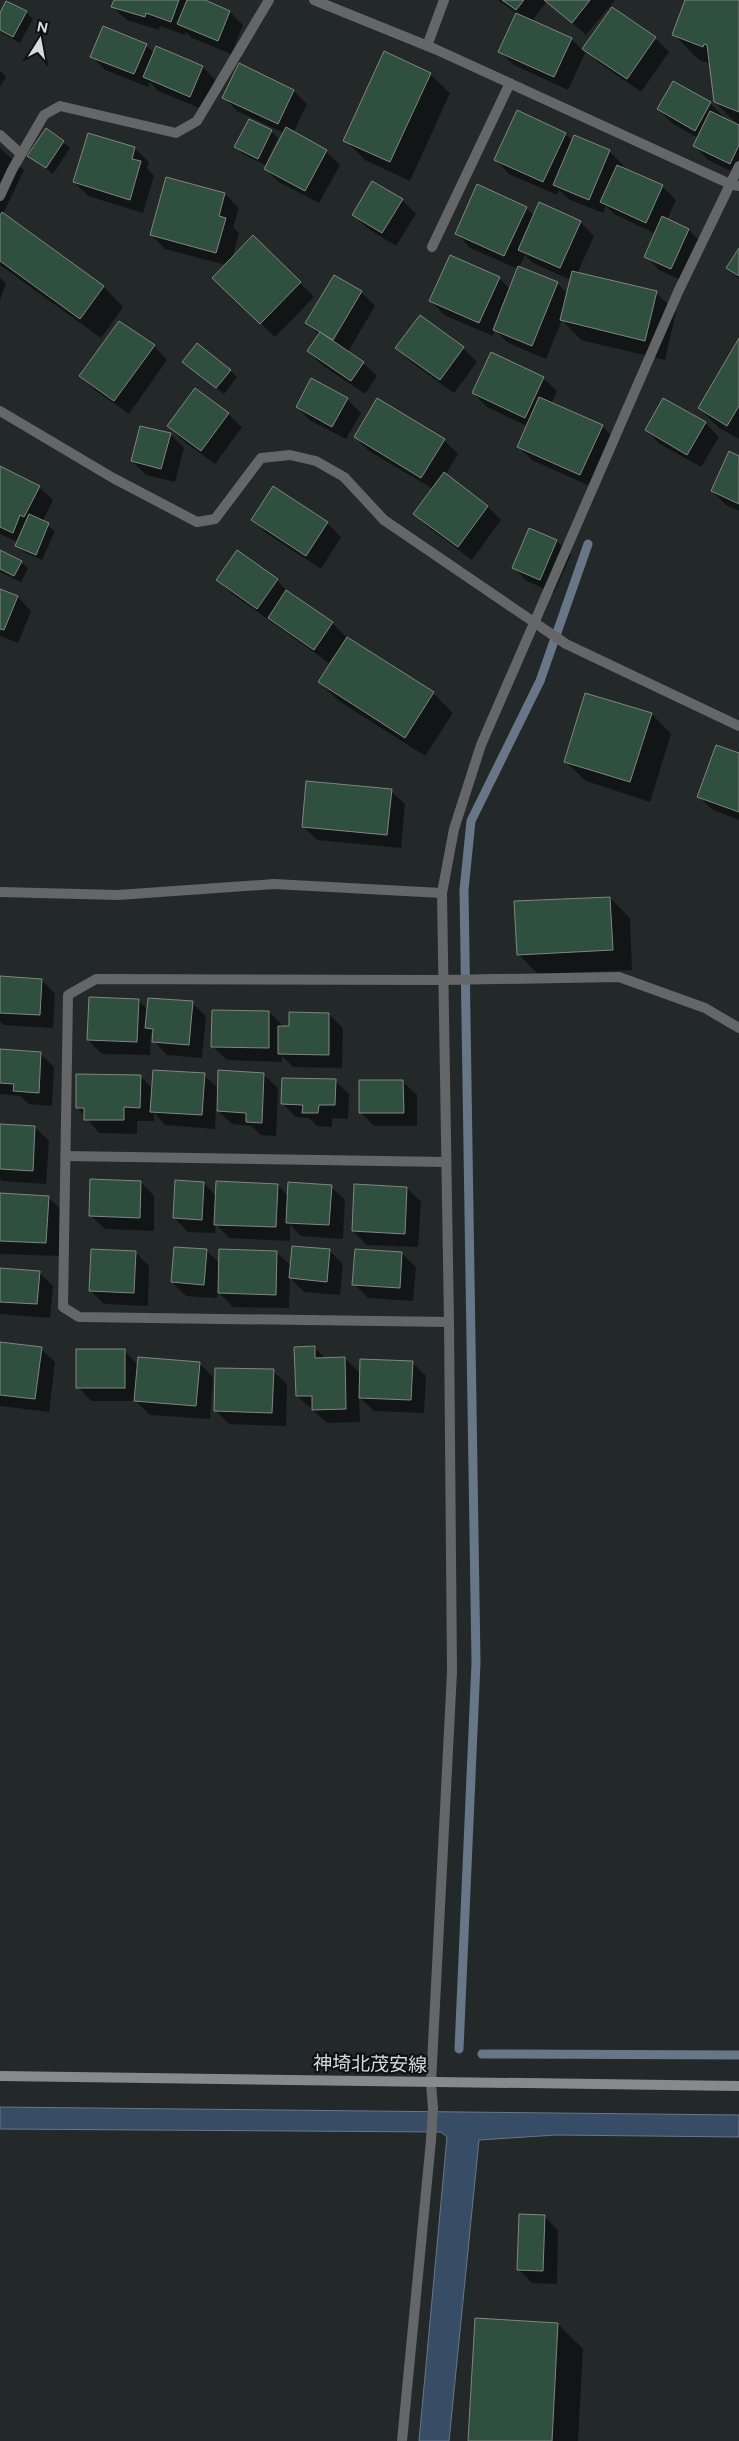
<svg xmlns="http://www.w3.org/2000/svg" width="739" height="2441" font-family="Figtree,'Noto Sans JP',sans-serif">
	<style>
		.water { fill: #374c65; stroke: #677788 }
		.shadow { fill: #0007; fill-rule: evenodd }
		.lines { fill: none; stroke-linecap: round; stroke-linejoin: round }
		.stream { stroke: #677788; stroke-width: 9 }
		.building { fill: #2f503f; stroke: #818583 }
		.minor { stroke: #646667; stroke-width: 10 }
		.secondary { stroke: #868a8b; stroke-width: 10 }
		.labels { text-anchor: middle; dominant-baseline: central; stroke-width: 4.5; stroke-linejoin: round; paint-order: stroke }
		.street-label { font-size: 19px; fill: #d7dbdb; stroke: #0e1111 }
	</style>
	<rect width="100%" height="100%" fill="#232928"/>
	<polygon class="water" points="0,2107 739,2115 739,2137 556,2135 479,2140 449,2441 419,2441 447,2137 441,2132 0,2129"/>
	<g class="shadow">
		<polygon points="115,0 201,0 230,12 243,25 231,54 192,38 186,32 185,35 160,26 159,30 127,20 113,7"/>
		<polygon points="498,0 615,0 586,35 547,1 532,21 571,39 583,50 612,9 655,38 669,52 641,92 598,62 586,51 568,90 514,65 500,52 517,14"/>
		<polygon points="686,0 739,0 739,175 708,160 695,146 698,138 672,123 658,109 710,103 724,117 723,119 738,125 715,102 711,64 699,60 674,35"/>
		<polygon points="26,12 33,19 20,43 0,32 0,15"/>
		<polygon points="146,45 154,53 203,67 216,81 204,110 158,91 150,82 148,87 105,70 92,56"/>
		<polygon points="0,71 6,77 0,87"/>
		<polygon points="430,74 450,93 410,181 365,160 345,140"/>
		<polygon points="294,91 307,104 293,133 326,151 340,165 319,203 279,182 265,169 267,166 243,154 236,147 271,131 278,138 267,161 269,162 284,133 237,111 224,97"/>
		<polygon points="565,134 573,141 609,151 623,165 621,168 662,186 676,200 667,220 689,230 702,244 685,282 659,270 646,256 656,234 616,215 606,206 603,213 568,199 559,190 557,195 509,174 496,160"/>
		<polygon points="89,135 135,149 149,162 147,168 154,176 143,213 88,196 74,182"/>
		<polygon points="63,142 70,148 53,174 29,155"/>
		<polygon points="0,148 24,170 3,214 104,287 123,307 101,338 0,265"/>
		<polygon points="167,178 225,194 239,208 233,227 239,233 232,259 253,237 314,297 275,337 214,278 226,265 165,249 151,235"/>
		<polygon points="402,200 416,214 396,246 367,228 353,214"/>
		<path d="M 526,208 L 534,216 L 580,222 L 594,236 L 577,274 L 656,293 L 676,312 L 665,360 L 581,340 L 562,320 L 546,359 L 508,343 L 495,330 L 493,336 L 444,315 L 431,301 L 499,278 L 510,289 L 518,269 L 470,248 L 457,234 ZM 525,255 L 533,263 L 571,280 L 568,294 L 557,283 L 519,268 Z"/>
		<polygon points="739,250 739,279 728,268"/>
		<polygon points="0,278 6,283 0,301"/>
		<polygon points="361,292 375,306 348,352 363,363 377,376 365,394 322,365 308,351 319,335 307,323"/>
		<polygon points="739,341 739,439 719,428 699,408"/>
		<polygon points="154,346 167,360 129,414 95,390 81,376"/>
		<polygon points="397,348 463,348 477,362 454,393 411,362"/>
		<polygon points="184,362 230,370 237,377 224,394"/>
		<polygon points="543,378 557,391 551,404 602,426 616,440 594,488 532,460 518,446 527,426 487,407 473,393"/>
		<polygon points="347,399 361,413 346,439 311,421 297,407"/>
		<polygon points="228,414 242,427 215,464 182,440 168,426"/>
		<polygon points="705,423 719,437 701,467 660,444 646,430"/>
		<polygon points="170,434 184,448 175,482 146,475 132,461"/>
		<polygon points="355,437 444,440 458,454 445,475 488,507 501,520 472,560 428,527 414,513 433,489 369,451"/>
		<polygon points="739,458 739,511 726,505 712,491"/>
		<polygon points="0,467 39,487 53,500 42,522 55,531 42,560 24,552 17,546 18,542 0,534"/>
		<polygon points="273,488 327,523 341,537 321,569 266,533 253,519"/>
		<polygon points="530,529 557,541 571,555 554,593 527,581 513,567"/>
		<polygon points="0,551 21,562 28,568 21,582 0,572"/>
		<polygon points="217,580 277,580 290,595 332,623 346,637 433,693 453,713 425,756 339,701 319,682 335,658 333,656 329,663 231,593"/>
		<polygon points="0,590 18,597 31,611 18,643 0,636"/>
		<polygon points="652,714 671,734 650,802 586,781 566,762"/>
		<polygon points="739,755 739,820 713,810 699,797"/>
		<polygon points="391,791 405,804 401,848 317,840 303,826"/>
		<polygon points="610,898 630,918 632,970 538,974 518,954"/>
		<polygon points="0,977 42,980 55,994 53,1028 4,1025 0,1022"/>
		<polygon points="138,1000 148,1010 192,1003 206,1016 202,1058 167,1055 154,1041 154,1035 151,1032 150,1055 102,1054 88,1040"/>
		<polygon points="269,1012 283,1026 290,1027 329,1014 343,1028 342,1068 293,1067 282,1056 282,1062 227,1060 213,1047"/>
		<polygon points="0,1050 40,1053 54,1067 52,1106 29,1104 20,1096 0,1094"/>
		<polygon points="204,1075 219,1089 264,1075 278,1088 276,1136 261,1135 251,1126 232,1124 216,1109 215,1129 165,1125 154,1113 154,1121 137,1121 137,1134 99,1133 77,1107 140,1076 153,1089"/>
		<polygon points="335,1081 349,1094 348,1119 332,1118 332,1127 317,1126 309,1118 296,1117 282,1103"/>
		<polygon points="403,1082 417,1095 417,1126 374,1126 360,1112"/>
		<polygon points="0,1125 35,1127 49,1141 46,1184 2,1181 0,1179"/>
		<polygon points="141,1182 154,1196 154,1231 105,1229 91,1216"/>
		<polygon points="204,1183 217,1197 278,1185 288,1196 331,1187 345,1200 343,1239 301,1236 290,1225 290,1241 229,1238 216,1224 215,1233 188,1232 174,1218"/>
		<polygon points="407,1188 421,1202 418,1247 367,1245 353,1231"/>
		<polygon points="0,1194 48,1197 62,1211 60,1256 0,1254"/>
		<polygon points="206,1250 220,1264 276,1252 291,1266 329,1250 343,1264 340,1295 304,1292 290,1278 289,1308 233,1307 218,1292 217,1298 186,1296 172,1282"/>
		<polygon points="135,1252 149,1266 148,1306 104,1304 90,1290"/>
		<polygon points="402,1254 416,1267 413,1301 368,1298 354,1284"/>
		<polygon points="0,1269 39,1272 53,1286 50,1318 0,1314"/>
		<polygon points="0,1343 41,1349 55,1362 49,1412 0,1406"/>
		<polygon points="314,1347 326,1359 345,1358 361,1374 412,1362 426,1376 424,1413 374,1411 359,1397 360,1422 327,1423 297,1396"/>
		<polygon points="124,1350 138,1365 199,1363 213,1377 210,1419 150,1415 136,1401 91,1401 78,1387"/>
		<polygon points="273,1371 287,1384 286,1426 229,1424 216,1411"/>
		<polygon points="544,2216 558,2230 557,2284 532,2283 518,2269"/>
		<polygon points="558,2324 583,2349 578,2441 469,2441"/>
	</g>
	<g class="lines">
		<g class="stream">
			<polyline points="459,2049 476,1663 464,890 471,821 540,681 588,544"/>
			<polyline points="482,2054 739,2055"/>
		</g>
	</g>
	<g class="building">
		<polygon points="114,0 179,0 171,22 146,13 145,17 111,7"/>
		<polygon points="187,0 205,0 230,11 218,41 177,24"/>
		<polygon points="502,0 524,0 516,10"/>
		<polygon points="544,0 590,0 572,23"/>
		<polygon points="685,0 739,0 739,112 714,102 707,45 704,44 703,47 672,35"/>
		<polygon points="6,1 27,11 13,37 0,30 0,13"/>
		<polygon points="612,7 656,37 627,79 582,49"/>
		<polygon points="516,13 572,38 554,77 498,52"/>
		<polygon points="103,26 147,44 134,74 90,57"/>
		<polygon points="156,46 203,66 190,97 143,77"/>
		<polygon points="384,51 431,73 390,162 343,141"/>
		<polygon points="239,63 294,90 278,124 222,98"/>
		<polygon points="673,81 711,102 695,131 657,109"/>
		<polygon points="517,110 566,133 543,182 494,160"/>
		<polygon points="710,111 739,125 739,145 730,164 693,146"/>
		<polygon points="249,119 272,130 258,159 234,147"/>
		<polygon points="286,127 327,150 305,191 264,169"/>
		<polygon points="46,128 64,141 46,168 27,156"/>
		<polygon points="88,133 135,147 132,159 141,161 130,200 73,182"/>
		<polygon points="574,135 610,150 589,200 553,185"/>
		<polygon points="617,165 663,185 646,223 600,202"/>
		<polygon points="166,177 225,193 219,216 226,218 216,253 150,235"/>
		<polygon points="372,181 403,199 382,233 352,215"/>
		<polygon points="477,184 527,207 504,256 455,234"/>
		<polygon points="539,202 581,221 560,268 518,250"/>
		<polygon points="2,212 104,286 80,319 0,261 0,215"/>
		<polygon points="662,216 689,229 671,269 644,257"/>
		<polygon points="253,235 301,282 260,324 212,278"/>
		<polygon points="739,248 739,276 726,268"/>
		<polygon points="450,255 500,277 479,323 429,301"/>
		<polygon points="518,266 558,282 532,346 493,330"/>
		<polygon points="572,271 657,291 645,341 560,320"/>
		<polygon points="334,275 362,291 333,340 305,323"/>
		<polygon points="420,315 464,347 440,380 395,348"/>
		<polygon points="119,321 155,345 114,401 79,376"/>
		<polygon points="320,332 364,362 351,381 307,351"/>
		<polygon points="739,338 739,406 727,426 698,408"/>
		<polygon points="197,343 231,370 216,388 182,362"/>
		<polygon points="491,352 544,377 525,418 472,393"/>
		<polygon points="311,378 348,398 332,427 296,407"/>
		<polygon points="195,388 229,413 201,451 167,426"/>
		<polygon points="539,397 603,425 580,475 517,447"/>
		<polygon points="377,398 445,439 421,478 354,437"/>
		<polygon points="663,398 706,422 687,455 645,430"/>
		<polygon points="140,426 171,433 161,469 131,461"/>
		<polygon points="729,451 739,456 739,504 711,491"/>
		<polygon points="0,466 40,486 24,517 20,515 13,533 0,527"/>
		<polygon points="444,472 488,506 458,547 413,514"/>
		<polygon points="273,486 328,522 306,556 251,520"/>
		<polygon points="29,514 49,523 36,555 15,546"/>
		<polygon points="529,528 557,540 540,580 512,568"/>
		<polygon points="0,550 22,561 14,576 0,569"/>
		<polygon points="237,550 278,579 257,609 216,580"/>
		<polygon points="0,589 18,596 4,630 0,629"/>
		<polygon points="286,590 333,622 314,650 268,618"/>
		<polygon points="347,637 434,692 405,738 318,682"/>
		<polygon points="585,693 652,713 630,782 564,762"/>
		<polygon points="716,745 739,753 739,812 697,797"/>
		<polygon points="306,781 392,789 387,835 302,827"/>
		<polygon points="610,897 613,950 517,955 514,901"/>
		<polygon points="0,976 42,979 40,1015 0,1013"/>
		<polygon points="89,997 139,999 137,1042 87,1040"/>
		<polygon points="148,998 193,1001 189,1045 152,1042 153,1029 145,1028"/>
		<polygon points="212,1010 269,1011 269,1048 211,1047"/>
		<polygon points="289,1012 329,1013 329,1055 278,1054 278,1026 289,1026"/>
		<polygon points="0,1049 41,1052 39,1093 13,1091 14,1084 0,1083"/>
		<polygon points="153,1070 205,1073 202,1115 150,1112"/>
		<polygon points="218,1070 264,1073 262,1123 246,1122 246,1113 217,1111"/>
		<polygon points="76,1074 141,1075 140,1108 124,1107 124,1120 84,1120 84,1108 76,1108"/>
		<polygon points="282,1078 336,1079 335,1105 319,1105 318,1113 302,1113 303,1105 281,1104"/>
		<polygon points="359,1080 403,1080 404,1113 359,1113"/>
		<polygon points="0,1124 35,1126 33,1171 0,1169"/>
		<polygon points="90,1179 141,1181 140,1218 89,1216"/>
		<polygon points="175,1180 204,1182 202,1220 173,1218"/>
		<polygon points="216,1181 278,1184 276,1227 214,1225"/>
		<polygon points="288,1182 332,1185 329,1225 286,1223"/>
		<polygon points="354,1184 407,1187 405,1234 352,1231"/>
		<polygon points="0,1193 49,1196 46,1243 0,1241"/>
		<polygon points="292,1246 330,1249 327,1282 289,1278"/>
		<polygon points="174,1247 207,1249 204,1285 171,1282"/>
		<polygon points="91,1249 136,1251 134,1293 89,1291"/>
		<polygon points="219,1249 277,1251 276,1295 218,1293"/>
		<polygon points="355,1249 402,1252 400,1288 352,1285"/>
		<polygon points="0,1268 40,1271 37,1304 0,1302"/>
		<polygon points="0,1342 42,1347 35,1399 0,1395"/>
		<polygon points="315,1346 315,1358 345,1357 346,1409 312,1410 312,1396 296,1396 294,1347"/>
		<rect x="76" y="1349" width="49" height="39"/>
		<polygon points="138,1357 200,1362 196,1406 134,1401"/>
		<polygon points="360,1359 413,1361 411,1400 359,1398"/>
		<polygon points="215,1368 274,1369 272,1413 214,1411"/>
		<polygon points="519,2214 545,2215 543,2271 517,2270"/>
		<polygon points="475,2318 558,2323 552,2441 468,2441"/>
	</g>
	<g class="lines">
		<g class="minor">
			<polyline points="314,0 435,49 730,184 739,186"/>
			<polyline points="427,46 444,0"/>
			<polyline points="0,135 21,154"/>
			<polyline points="0,196 12,170 44,115 60,106 176,133 197,121 269,0"/>
			<polyline points="432,247 510,83"/>
			<polyline points="0,411 113,478 197,522 215,519 261,458 290,455 316,461 344,477 384,520 566,644 739,726"/>
			<polyline points="0,892 118,895 274,884 442,893"/>
			<polyline points="66,1156 446,1162"/>
			<polyline points="449,1322 79,1317 63,1307 68,995 96,979 443,980 619,977 705,1008 739,1028"/>
			<polyline points="402,2441 431,2140 433,2108 431,2083 452,1672 449,1322 442,893 454,829 481,745 678,292 739,166"/>
		</g>
		<polyline class="secondary" points="0,2076 739,2086"/>
	</g>
	<g class="labels">
		<g class="street-label">
			<text transform="translate(370 2064) rotate(1)">神埼北茂安線</text>
		</g>
	</g>
	<g transform="translate(40 40) rotate(11)" stroke="#0e1111" stroke-width="4" paint-order="stroke">
	<path d="M0-4L9 19L0 12L-9 19Z" fill="#d7dbdb"/>
	<text y="-8" font-size="14" font-weight="bold" text-anchor="middle" fill="#d7dbdb">N</text>
	</g>
</svg>
